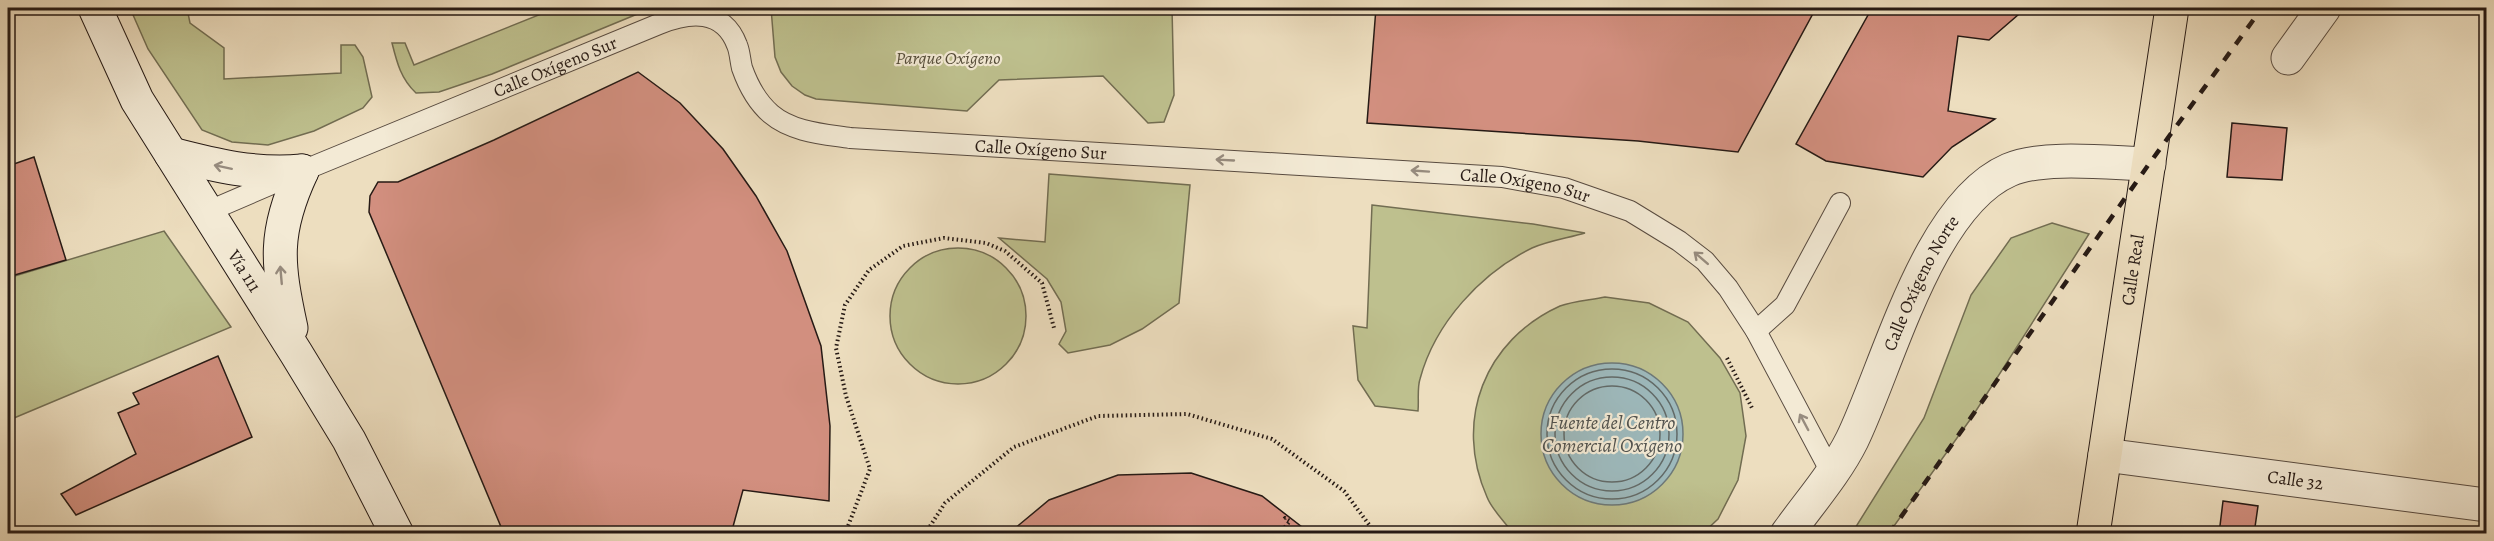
<svg xmlns="http://www.w3.org/2000/svg" width="2494" height="541" font-family="Alegreya,serif">
	<style>
		.green { fill: #bec08e; stroke: #726d52; stroke-width: 1.5 }
		.water { fill: #9db9bc; stroke: #6d7979; stroke-width: 1.5 }
		.lines { fill: none; stroke-linecap: round; stroke-linejoin: round }
		.shore { stroke: #626a68; stroke-width: 1.5 }
		.building { fill: #d28f7f; stroke: #261a15; stroke-width: 1.5 }
		.lane-casing { stroke: #584b40; stroke-width: 22 }
		.street-casing { stroke: #584b40; stroke-width: 35 }
		.secondary-casing { stroke: #261a15; stroke-width: 35 }
		.primary-casing { stroke: #261a15; stroke-width: 35 }
		.path { stroke: #261a15; stroke-width: 4; stroke-dasharray: 1.5 3; stroke-linecap: butt }
		.lane { stroke: #f3ead5; stroke-width: 20 }
		.street { stroke: #f3ead5; stroke-width: 33 }
		.secondary { stroke: #f3ead5; stroke-width: 33 }
		.primary { stroke: #eddebf; stroke-width: 33 }
		.rail { stroke: #261a15; stroke-width: 4.5; stroke-dasharray: 10 10; stroke-linecap: butt }
		.oneway { stroke: #978c7f }
		.labels { text-anchor: middle; dominant-baseline: central; stroke-width: 4.5; stroke-linejoin: round; paint-order: stroke }
		.park-label { font-size: 18px; font-style: italic; fill: #544c39; stroke: #f3ead5 }
		.street-label { font-size: 18px; fill: #261a15; stroke: #f3ead5 }
		.water-label { font-size: 20px; font-style: italic; fill: #50524f; stroke: #f3ead5 }
	</style>
	<rect width="100%" height="100%" fill="#eddebf"/>
	<filter id="stains"><feTurbulence type="fractalNoise" baseFrequency=".00333" numOctaves="4"/><feColorMatrix values="0 0 0 0 .2 0 0 0 0 .09 0 0 0 0 .02 0 0 0 .5 -.17"/></filter>
	<radialGradient id="worn" r=".72"><stop offset=".6" stop-color="#630" stop-opacity="0"/><stop offset="1" stop-color="#630" stop-opacity=".3"/></radialGradient>
	<g class="green">
		<polygon points="130,8 187,8 190,23 224,48 224,79 341,73 341,45 355,45 363,57 372,97 363,108 314,131 268,145 232,142 202,130 148,49"/>
		<path d="M 556,8 L 652,8 L 492,74 L 439,92 L 416,93 C 401,79 397,63 392,43 L 405,43 L 414,65 Z"/>
		<polygon points="771,8 1172,8 1174,95 1164,122 1148,123 1103,76 999,80 967,111 816,99 805,95 792,86 781,72 775,57"/>
		<polygon points="1049,174 1190,185 1179,303 1142,329 1110,345 1068,353 1059,344 1066,331 1061,302 1047,279 999,238 1045,242"/>
		<path d="M 1372,205 L 1533,224 L 1585,233 C 1568,238 1548,241 1532,248 C 1481,273 1435,323 1420,379 C 1417,388 1419,401 1418,411 L 1375,406 L 1358,380 L 1353,326 L 1367,328 Z"/>
		<polygon points="2052,223 2089,234 1972,417 1889,533 1852,533 1924,418 1971,295 2011,238"/>
		<polygon points="164,231 231,327 14,418 8,408 8,278"/>
		<circle cx="958" cy="316" r="68"/>
		<path d="M 1605,297 L 1649,303 L 1688,322 L 1720,358 L 1740,393 L 1746,436 L 1738,480 L 1718,519 L 1703,533 L 1513,533 C 1505,522 1492,510 1487,497 C 1453,420 1485,340 1560,306 C 1573,301 1591,300 1605,297 Z"/>
	</g>
	<circle class="water" cx="1612" cy="434" r="71"/>
	<g class="lines">
		<g class="shore">
			<circle cx="1612" cy="434" r="65"/>
			<circle cx="1612" cy="434" r="57"/>
			<circle cx="1612" cy="434" r="48"/>
		</g>
	</g>
	<g class="building">
		<polygon points="1376,8 1816,8 1738,152 1638,141 1367,123"/>
		<polygon points="1872,8 2026,8 1989,40 1958,36 1948,111 1995,119 1952,147 1923,177 1826,161 1796,144"/>
		<polygon points="638,72 680,103 723,149 756,196 787,251 821,346 830,426 829,501 743,490 731,534 504,534 369,212 370,196 378,182 398,182 494,140"/>
		<polygon points="2232,123 2287,128 2282,180 2227,177"/>
		<polygon points="34,157 66,260 8,277 8,166"/>
		<polygon points="218,356 252,437 76,515 61,494 136,454 118,413 139,404 133,393"/>
		<polygon points="1191,473 1262,496 1311,534 1008,534 1049,500 1118,475"/>
		<polygon points="2223,501 2258,506 2254,534 2219,534"/>
	</g>
	<g class="lines">
		<g class="lane-casing">
			<g id="lane">
				<path id="s1" d="M 209,211 L 302,171 L 659,24 C 689,12 723,8 737,45 C 740,52 740,60 742,68 C 748,85 757,102 771,114 C 792,132 824,134 850,138 L 1502,177 L 1564,188 L 1630,211 L 1679,241 L 1705,261 L 1728,288 L 1756,331 L 1832,474"/>
				<polyline points="1756,331 1785,305 1840,203"/>
			</g>
		</g>
		<g class="street-casing">
			<g id="street">
				<polyline points="2288,58 2324,8"/>
				<path id="s2" d="M 2105,455 L 2486,505"/>
				<path id="s3" d="M 1787,534 C 1809,503 1835,474 1852,440 C 1888,366 1928,205 2009,170 C 2044,155 2110,163 2149,164"/>
			</g>
		</g>
		<g class="secondary-casing">
			<g id="secondary">
				<path id="s4" d="M 95,8 L 137,100 L 296,353 L 349,440 L 397,534"/>
				<path d="M 171,154 C 217,166 254,175 302,171"/>
				<path d="M 291,328 C 277,263 273,233 302,171"/>
			</g>
		</g>
		<g class="primary-casing">
			<g id="primary">
				<path id="s5" d="M 2093,534 L 2172,8"/>
			</g>
		</g>
		<g class="path">
			<polyline points="1727,358 1752,408"/>
			<polyline points="1459,530 1460,534"/>
			<polyline points="845,534 870,469 846,396 836,348 845,305 869,270 903,246 944,238 986,243 1005,251 1042,283 1054,328"/>
			<polyline points="925,534 945,503 1014,447 1098,416 1187,414 1272,439 1344,491 1376,534"/>
			<polyline points="1279,534 1290,521 1285,518 1283,521"/>
		</g>
		<use href="#lane" class="lane"/>
		<use href="#street" class="street"/>
		<use href="#secondary" class="secondary"/>
		<use href="#primary" class="primary"/>
		<polyline class="rail" points="1889,534 2149,164 2262,8"/>
	</g>
	<defs><path id="oneway-shaft" d="M-6 0H5M1.5-3L5.5 0L1.5 3" fill="none" stroke-width="1.6" stroke-linecap="round" stroke-linejoin="round" transform="scale(1.5)"/></defs>
	<g class="oneway">
		<use href="#oneway-shaft" transform="translate(1225 160) rotate(-177)"/>
		<use href="#oneway-shaft" transform="translate(223 167) rotate(-168)"/>
		<use href="#oneway-shaft" transform="translate(1420 171) rotate(-176)"/>
		<use href="#oneway-shaft" transform="translate(1701 258) rotate(-139)"/>
		<use href="#oneway-shaft" transform="translate(281 275) rotate(-95)"/>
		<use href="#oneway-shaft" transform="translate(1804 422) rotate(-118)"/>
	</g>
	<g class="labels">
		<g class="park-label">
			<text x="948" y="58">Parque Oxígeno</text>
		</g>
		<g class="street-label">
			<text stroke="none"><textPath href="#s1" startOffset="375">Calle Oxígeno Sur</textPath></text>
			<text stroke="none"><textPath href="#s1" startOffset="933">Calle Oxígeno Sur</textPath></text>
			<text stroke="none"><textPath href="#s1" startOffset="1419">Calle Oxígeno Sur</textPath></text>
			<text stroke="none"><textPath href="#s4" startOffset="303">Vía 111</textPath></text>
			<text stroke="none"><textPath href="#s5" startOffset="267">Calle Real</textPath></text>
			<text stroke="none"><textPath href="#s3" startOffset="286">Calle Oxígeno Norte</textPath></text>
			<text stroke="none"><textPath href="#s2" startOffset="192">Calle 32</textPath></text>
		</g>
		<g class="water-label">
			<text x="1612" y="422">Fuente del Centro<tspan x="1612" dy="23">Comercial Oxígeno</tspan></text>
		</g>
	</g>
	<rect width="2494" height="541" fill="none" stroke="#eddebf" stroke-width="30"/>
	<rect x="9" y="9" width="2476" height="523" fill="none" stroke="#261a15" stroke-width="3"/>
	<rect x="15" y="15" width="2464" height="511" fill="none" stroke="#261a15" stroke-width="1.5"/>
	<rect width="100%" height="100%" filter="url(#stains)"/>
	<rect width="100%" height="100%" fill="url(#worn)"/>
</svg>
